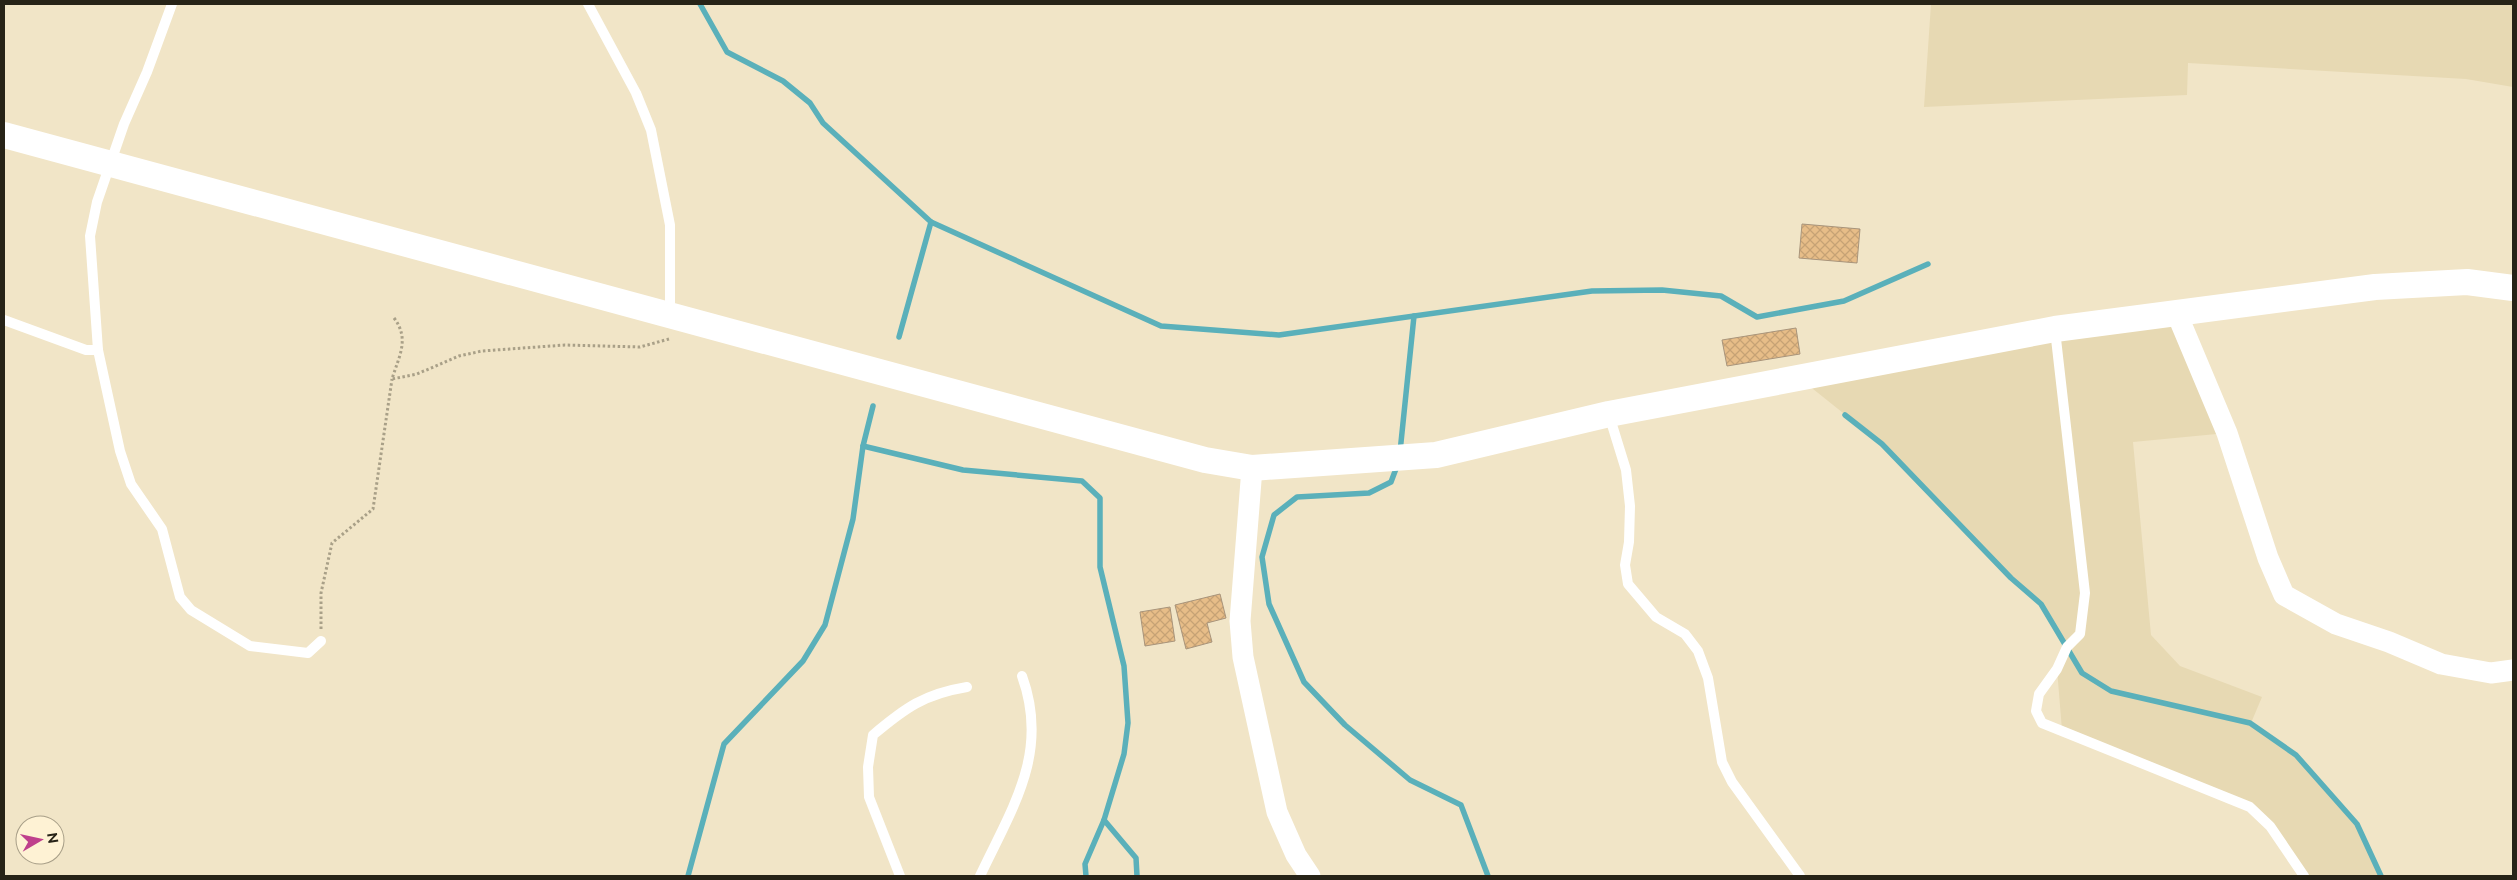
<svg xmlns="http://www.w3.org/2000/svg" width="2517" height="880" font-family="Raleway,sans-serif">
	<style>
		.built { fill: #e7d9b3 }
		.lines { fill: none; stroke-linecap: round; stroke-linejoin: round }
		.stream { stroke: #5ab0ba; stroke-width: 5.5 }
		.building { fill: url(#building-cross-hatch); stroke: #a8947b }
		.path { stroke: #a9a088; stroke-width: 3; stroke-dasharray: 2.5 2.5; stroke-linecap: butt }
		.service { stroke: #fff; stroke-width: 10 }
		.minor { stroke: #fff; stroke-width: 21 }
		.tertiary { stroke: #fff; stroke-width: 26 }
	</style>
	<defs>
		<pattern id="building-cross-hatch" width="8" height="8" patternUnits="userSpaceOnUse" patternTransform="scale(1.25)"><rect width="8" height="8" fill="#e7bd88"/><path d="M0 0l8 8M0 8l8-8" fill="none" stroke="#c6a275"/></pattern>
	</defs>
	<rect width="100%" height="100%" fill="#f1e5c7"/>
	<g class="built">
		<polygon points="1931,4 2513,4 2513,87 2466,79 2188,63 2187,95 1924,107"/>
		<polygon points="2177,314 2227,433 2133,442 2151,635 2180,666 2262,697 2251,723 2296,755 2357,824 2381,876 2304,876 2250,807 2062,730 2057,669 2067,647 2041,604 2011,578 1882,444 1808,385"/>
	</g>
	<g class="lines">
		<g class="stream">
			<polyline points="700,4 727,52 783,81 810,103 823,123 931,222 1161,326 1279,335 1592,291 1662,290 1721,296 1757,317 1844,301 1928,264"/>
			<polyline points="899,337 931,222"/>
			<polyline points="1845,415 1882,444 2011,578 2041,604 2082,673 2111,691 2250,723 2296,755 2357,824 2381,876"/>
			<polyline points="863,446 963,470 1082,481 1100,498 1100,567 1124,666 1128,723 1124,754 1104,820 1085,864 1086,876"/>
			<polyline points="1400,452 1414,316"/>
			<polyline points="1397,466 1391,482 1369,493 1297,497 1274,515 1262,557 1269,604 1304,682 1345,725 1410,780 1461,805 1488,876"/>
			<polyline points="1104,820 1136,858 1137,876"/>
			<polyline points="688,876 724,744 803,661 825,625 853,519 863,446 873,406"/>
		</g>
	</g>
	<g class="building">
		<polygon points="1802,224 1860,229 1857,263 1799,258"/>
		<polygon points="1796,328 1800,354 1727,366 1722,340"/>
		<polygon points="1220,594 1226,618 1207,623 1212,642 1186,649 1175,605"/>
		<polygon points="1170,607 1175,641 1145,646 1140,612"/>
	</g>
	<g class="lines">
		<g class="path">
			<path d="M 394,318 C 410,339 399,356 392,379 L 417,374 L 459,356 L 482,351 L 565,345 L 640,347 L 669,339"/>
			<polyline points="321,629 321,593 332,543 373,509 392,379"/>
		</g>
		<g class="service">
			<polyline points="172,4 147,72 124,124 97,202 90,236 98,350 120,451 131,484 162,529 180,597 191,610 250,646 308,653 321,641"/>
			<polyline points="588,4 636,93 651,130 670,225 670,316"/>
			<polyline points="4,320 86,350 98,350"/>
			<polyline points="2055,330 2085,593 2080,634 2067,647 2057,669 2039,694 2036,711 2042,723 2250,807 2270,826 2304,876"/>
			<polyline points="1609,415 1626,470 1630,506 1629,542 1625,565 1628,584 1656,617 1685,634 1698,651 1708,678 1722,762 1732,782 1800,876"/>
			<path d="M 900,876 L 869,797 L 868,767 L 873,735 C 905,708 924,694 967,687"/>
			<path d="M 980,876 C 1012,808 1050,753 1022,676"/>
		</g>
		<g class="minor">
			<polyline points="2177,314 2227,433 2268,558 2284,595 2336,624 2389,642 2441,664 2491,673 2513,670"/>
			<polyline points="1252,468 1240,621 1243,657 1277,812 1296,855 1310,876"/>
		</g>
		<polyline class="tertiary" points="4,135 1205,460 1252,468 1436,455 1609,414 2055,329 2375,287 2467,282 2513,288"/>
	</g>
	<rect width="2517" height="880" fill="none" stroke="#272317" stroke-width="10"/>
	<g transform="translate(40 840) rotate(81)"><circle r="24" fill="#fef2d4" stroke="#a89f88"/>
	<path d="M0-4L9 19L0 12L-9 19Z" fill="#bf408c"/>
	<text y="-8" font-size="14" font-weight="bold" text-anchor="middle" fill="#272317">N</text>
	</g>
</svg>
